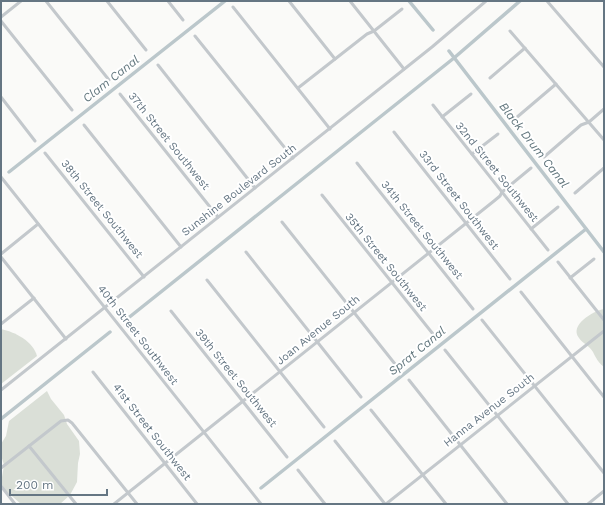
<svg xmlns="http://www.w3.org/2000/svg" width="605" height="505" font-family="'Work Sans',sans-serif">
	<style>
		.green { fill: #dadfd7 }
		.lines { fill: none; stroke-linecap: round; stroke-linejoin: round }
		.canal { stroke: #bbc7cb; stroke-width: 3.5 }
		.minor { stroke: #c3c8cc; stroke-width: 3 }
		.labels { text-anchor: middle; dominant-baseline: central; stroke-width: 4; stroke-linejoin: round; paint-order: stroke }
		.street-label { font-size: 11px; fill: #657683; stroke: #fff }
		.water-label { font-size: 12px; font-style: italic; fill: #60757c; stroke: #fff }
	</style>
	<rect width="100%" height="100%" fill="#fafaf8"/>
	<g class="green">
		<path d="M 604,309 L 604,367 C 598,362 596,358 593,352 C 590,346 582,343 579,338 C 569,325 593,311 604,309 Z"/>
		<path d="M 1,329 C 15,332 33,341 37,356 L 1,384 Z"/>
		<polygon points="47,391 51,399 64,415 67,424 79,441 80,454 78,463 77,482 70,495 60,504 21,504 5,490 1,483 4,465 1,455 1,444 6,436 9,421"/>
	</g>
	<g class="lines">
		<g class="canal">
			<polyline points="409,1 433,30"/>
			<polyline points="449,51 604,252"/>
			<polyline points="9,172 225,1"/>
			<polyline points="127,319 454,58 520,1"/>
			<polyline points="1,419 110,332"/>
			<polyline points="261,488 586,229"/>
		</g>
		<g class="minor">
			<polyline points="46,1 109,80"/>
			<polyline points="107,1 146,50"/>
			<polyline points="168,1 183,20"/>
			<polyline points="289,1 335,59"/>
			<polyline points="350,1 404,69"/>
			<polyline points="547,1 604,67"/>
			<polyline points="233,7 330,129"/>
			<polyline points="1,17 21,1"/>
			<polyline points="1,21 72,110"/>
			<polyline points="510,31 604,140"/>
			<polyline points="195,36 293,158"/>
			<polyline points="158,65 255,188"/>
			<polyline points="490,78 525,48"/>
			<polyline points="298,88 367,34 374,31 402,9"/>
			<polyline points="120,94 218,217"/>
			<polyline points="1,97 35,141"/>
			<polyline points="433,105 548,250"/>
			<polyline points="442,117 471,94"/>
			<polyline points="516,118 556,84"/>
			<polyline points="84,125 181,247"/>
			<polyline points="394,132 510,279"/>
			<polyline points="45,153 144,277"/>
			<polyline points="472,154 498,134"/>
			<polyline points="544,157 581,125 589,122 604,109"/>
			<polyline points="357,163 473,309"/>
			<polyline points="1,177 261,504"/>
			<polyline points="575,193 604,168"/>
			<polyline points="322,195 437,339"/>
			<polyline points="282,222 399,369"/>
			<polyline points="531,229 558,207"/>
			<polyline points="246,252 361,397"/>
			<polyline points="1,254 38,224"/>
			<polyline points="1,257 66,339"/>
			<polyline points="558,262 604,320"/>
			<polyline points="570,278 594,259"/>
			<polyline points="207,280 324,427"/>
			<polyline points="521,292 604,397"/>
			<polyline points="171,311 287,457"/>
			<polyline points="482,320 604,473"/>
			<polyline points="1,324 34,298"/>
			<polyline points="445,350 568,504"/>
			<polyline points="93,372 197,504"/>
			<polyline points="409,380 507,504"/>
			<polyline points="1,390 432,47 486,1"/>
			<polyline points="371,410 446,504"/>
			<polyline points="335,441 385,504"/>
			<polyline points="29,446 76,504"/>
			<polyline points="1,468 61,421 68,420 72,423 137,504"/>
			<polyline points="298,470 325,504"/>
			<polyline points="1,486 15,504"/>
			<polyline points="114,504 494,201 500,196 502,192 531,168"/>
			<polyline points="386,504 604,331"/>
			<polyline points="588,504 604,491"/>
		</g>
	</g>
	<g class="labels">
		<g class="street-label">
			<text transform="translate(169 141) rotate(51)">37th Street Southwest</text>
			<text transform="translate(497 172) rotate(51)">32nd Street Southwest</text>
			<text transform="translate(239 190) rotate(-38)">Sunshine Boulevard South</text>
			<text transform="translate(459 200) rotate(52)">33rd Street Southwest</text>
			<text transform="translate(102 209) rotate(51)">38th Street Southwest</text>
			<text transform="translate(422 230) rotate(51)">34th Street Southwest</text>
			<text transform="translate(386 262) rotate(51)">35th Street Southwest</text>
			<text transform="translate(318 330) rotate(-39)">Joan Avenue South</text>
			<text transform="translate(138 335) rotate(52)">40th Street Southwest</text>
			<text transform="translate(236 378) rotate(51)">39th Street Southwest</text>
			<text transform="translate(489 410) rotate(-38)">Hanna Avenue South</text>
			<text transform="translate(152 432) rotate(52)">41st Street Southwest</text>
		</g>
		<g class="water-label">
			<text transform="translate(111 79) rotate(-38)">Clam Canal</text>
			<text transform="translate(534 145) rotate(52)">Black Drum Canal</text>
			<text transform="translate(417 351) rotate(-39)">Sprat Canal</text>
		</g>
	</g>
	<rect width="605" height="505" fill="none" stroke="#657683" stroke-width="4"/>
	<path d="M10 489v6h97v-6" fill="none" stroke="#657683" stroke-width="2"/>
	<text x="16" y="489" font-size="12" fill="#657683" stroke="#ffffff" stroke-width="3" paint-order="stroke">200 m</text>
</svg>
